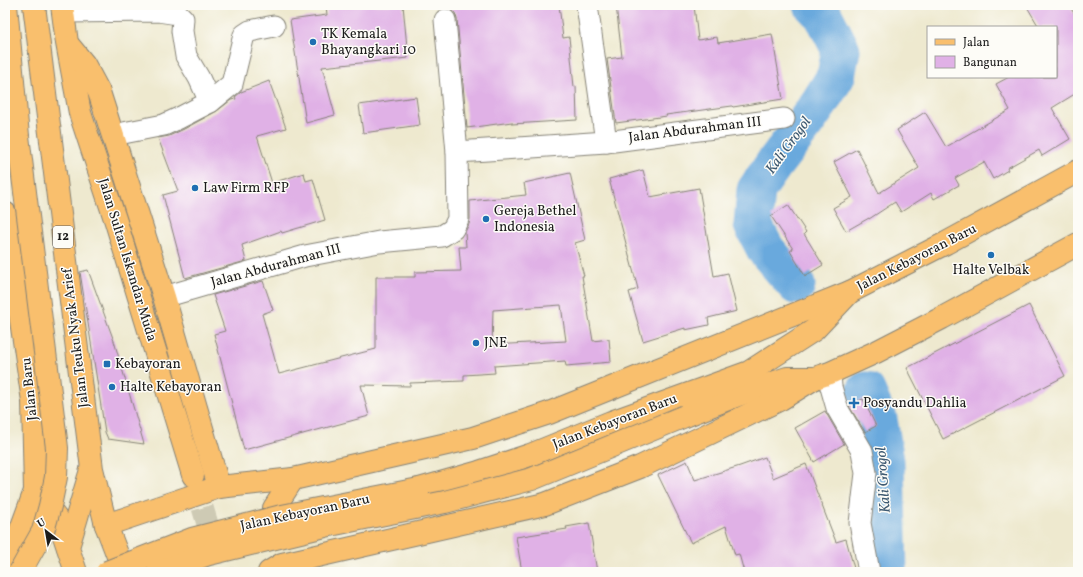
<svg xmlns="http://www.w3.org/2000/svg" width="1083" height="577" font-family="Vollkorn,serif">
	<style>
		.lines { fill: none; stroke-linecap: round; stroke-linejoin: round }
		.river { stroke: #69a9dd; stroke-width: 39 }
		.building { fill: #e0b1e6; fill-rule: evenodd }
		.highway-tunnel { stroke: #cecab4; stroke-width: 22; stroke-dasharray: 22 11; stroke-linecap: butt }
		.minor-casing { stroke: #858276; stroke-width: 23 }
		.major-casing { stroke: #858276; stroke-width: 24 }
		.highway-casing { stroke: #858276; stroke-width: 24 }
		.minor { stroke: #fff; stroke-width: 21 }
		.major { stroke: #f9bf6d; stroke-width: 22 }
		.highway { stroke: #f9bf6d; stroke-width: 22 }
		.major-bridge-casing { stroke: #858276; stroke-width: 24; stroke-linecap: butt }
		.highway-bridge-casing { stroke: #858276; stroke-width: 24; stroke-linecap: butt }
		.major-bridge { stroke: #f9bf6d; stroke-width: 22 }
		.highway-bridge { stroke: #f9bf6d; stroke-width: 22 }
		.poi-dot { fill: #1f6fb2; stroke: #fdfcf7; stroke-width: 1.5 }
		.labels { text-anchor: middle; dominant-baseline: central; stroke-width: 3; stroke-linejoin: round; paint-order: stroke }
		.shield { fill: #fdfcf7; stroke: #605f5e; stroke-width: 1 }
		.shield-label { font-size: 13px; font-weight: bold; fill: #1c1c1c }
		.poi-label { font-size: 14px; fill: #1c1c1c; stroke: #fdfcf7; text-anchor: start }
		.street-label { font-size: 14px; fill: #1c1c1c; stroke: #fdfcf7 }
		.water-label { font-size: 15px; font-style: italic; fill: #3f5b73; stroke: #fdfcf7 }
	</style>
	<rect width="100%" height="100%" fill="#fdfcf7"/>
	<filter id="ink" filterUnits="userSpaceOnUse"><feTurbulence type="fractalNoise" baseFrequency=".025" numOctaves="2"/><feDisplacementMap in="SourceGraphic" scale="8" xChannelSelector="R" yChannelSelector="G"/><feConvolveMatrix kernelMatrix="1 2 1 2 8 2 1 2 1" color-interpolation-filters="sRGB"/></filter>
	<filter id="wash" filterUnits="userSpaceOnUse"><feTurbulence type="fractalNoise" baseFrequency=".012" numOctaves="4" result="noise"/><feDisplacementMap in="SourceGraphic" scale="16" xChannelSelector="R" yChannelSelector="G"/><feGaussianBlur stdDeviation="0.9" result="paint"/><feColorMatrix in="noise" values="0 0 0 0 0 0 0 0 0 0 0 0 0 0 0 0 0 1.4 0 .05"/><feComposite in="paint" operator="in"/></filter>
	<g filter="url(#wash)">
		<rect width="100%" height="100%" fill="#eee9cf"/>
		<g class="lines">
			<g class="river">
				<polyline points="796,285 766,250 753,225 756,190 774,164 804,125 820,102 836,76 841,50 823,15 813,5"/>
				<polyline points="866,391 878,419 885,461 888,572"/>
			</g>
		</g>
		<g id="blocks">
			<g class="building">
				<polygon points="326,5 403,5 408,58 322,67 335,115 306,123 290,20 327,15"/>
				<polygon points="447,5 559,5 563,38 569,37 574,87 576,86 577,120 512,124 512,122 467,128 457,19 455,13 450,9 447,9"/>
				<polygon points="616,5 694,5 698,40 717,37 718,43 772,34 783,99 733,107 732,106 666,115 667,116 616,123 607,59 622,57"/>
				<polygon points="1026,5 1069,5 1078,20 1078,92 1052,108 1070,139 1042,156 1039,150 1007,168 1008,170 993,179 984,162 955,178 959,185 934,199 931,193 901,212 895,202 869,219 869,218 846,231 833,208 852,197 834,162 857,149 879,193 919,168 897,130 925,112 946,147 1010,110 996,84 1009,77 1056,77 1056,27 1039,27"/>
				<polygon points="269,81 286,128 257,136 272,183 304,173 306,181 313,179 325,220 282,233 281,231 242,245 246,261 185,278 163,195 178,191 158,138 169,136 184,129 217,111 231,100 236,99 235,97 241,92"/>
				<polygon points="416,97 420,125 363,133 359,105"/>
				<polygon points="643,170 650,197 699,188 714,276 728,273 737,311 708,318 709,325 685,330 685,328 643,341 629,292 638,289 609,179"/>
				<path d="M 570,173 L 585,240 L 575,243 L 584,276 L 582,276 L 593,341 L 609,339 L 611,362 L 566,366 L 565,361 L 494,366 L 495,373 L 464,375 L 464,381 L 410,383 L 410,386 L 361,385 L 369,416 L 244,450 L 214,334 L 225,331 L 213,295 L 263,281 L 273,310 L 262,314 L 279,374 L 376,349 L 376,277 L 415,277 L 415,272 L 461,271 L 459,247 L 466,247 L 465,232 L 469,224 L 470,219 L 470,201 L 526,195 L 524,183 ZM 561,305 L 566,341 L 492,345 L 493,310 Z"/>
				<polygon points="788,205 806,232 804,234 823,265 805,276 790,251 793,249 771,216"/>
				<polygon points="88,270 114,341 144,444 108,439 105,432 80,272"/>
				<polygon points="1029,305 1065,376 943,439 907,368"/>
				<polygon points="863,399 876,426 865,432 849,406"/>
				<polygon points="825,411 844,444 814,462 795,428"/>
				<polygon points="765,457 773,478 806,464 836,542 846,539 855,572 744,572 739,554 735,555 726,526 691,543 658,475 687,461 695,480 740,466"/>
				<polygon points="589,523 597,572 522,572 516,537 567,529 566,527"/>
			</g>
		</g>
	</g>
	<g filter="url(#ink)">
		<use href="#blocks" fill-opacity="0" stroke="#858276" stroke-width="1"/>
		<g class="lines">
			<polyline class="highway-tunnel" points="193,476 222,572"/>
			<g class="minor-casing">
				<g id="minor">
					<polyline points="587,5 606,142"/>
					<polyline points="63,12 158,11 178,14 183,19 182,31 186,56 199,78 210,102"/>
					<polyline points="113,135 164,125 179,118 210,102 232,84 244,35 250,31 274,26"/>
					<polyline points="457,152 606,142 784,119"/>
					<polyline points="164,297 305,256 379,242 442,236 453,229 458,219 457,152 445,20"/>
					<polyline points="830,373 831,387 837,408 862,451 866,473 860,523 869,572"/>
				</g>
			</g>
			<g class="major-casing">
				<g id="major">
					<polyline points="5,213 33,401 35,491 17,540 5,560"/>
					<polyline points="685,416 738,395 787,378 815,378 830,373 876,352 942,318 1078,244"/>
					<polyline points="419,489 479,472 530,455 611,422 749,372 814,330 850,292 946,243 1078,171"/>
					<polyline points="40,497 56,518 63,533 76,572"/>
				</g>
			</g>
			<g class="highway-casing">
				<g id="highway">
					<polyline points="34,5 92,469 106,525 124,572"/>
					<polyline points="62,5 67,43 80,113 116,222 193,475"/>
					<polyline points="70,47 84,64 99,92 164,297 219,487"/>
					<polyline points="106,525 219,487 293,479 473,438 549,413 850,292"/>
					<polyline points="279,535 275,530 274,508 293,479"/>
					<polyline points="68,547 91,470"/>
					<polyline points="269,572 282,564 545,504 640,467 781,399 815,378"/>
				</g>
			</g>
			<use href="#minor" class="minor"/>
			<use href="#major" class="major"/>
			<use href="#highway" class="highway"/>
			<g class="major-bridge-casing">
				<g id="major-bridge">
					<polyline points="107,572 192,539 282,516 419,489"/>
					<polyline points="158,572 209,554 325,526 445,502 532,479 685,416"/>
				</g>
			</g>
			<g class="highway-bridge-casing">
				<polyline id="highway-bridge" points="6,5 18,136 57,448 56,477 50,506 43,531 20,572"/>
			</g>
			<use href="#major-bridge" class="major-bridge"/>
			<use href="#highway-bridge" class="highway-bridge"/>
		</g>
	</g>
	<g class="poi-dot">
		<circle cx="313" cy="42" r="4"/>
		<circle cx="195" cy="188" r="4"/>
		<circle cx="486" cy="219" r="4"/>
		<circle cx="991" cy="255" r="4"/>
		<circle cx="476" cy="343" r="4"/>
		<rect x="103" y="360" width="8" height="8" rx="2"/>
		<circle cx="112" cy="387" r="4"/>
		<path d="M852 397h4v4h4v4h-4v4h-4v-4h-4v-4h4z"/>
	</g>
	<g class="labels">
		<rect class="shield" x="53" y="226" width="20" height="22" rx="3"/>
		<g class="shield-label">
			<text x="63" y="237">12</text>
		</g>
		<g class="poi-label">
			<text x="321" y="34">TK Kemala<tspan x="321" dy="16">Bhayangkari 10</tspan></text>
			<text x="203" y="188">Law Firm RFP</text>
			<text x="494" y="211">Gereja Bethel<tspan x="494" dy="16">Indonesia</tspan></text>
			<text x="991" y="270" text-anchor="middle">Halte Velbak</text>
			<text x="484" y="343">JNE</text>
			<text x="115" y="364">Kebayoran</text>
			<text x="120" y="387">Halte Kebayoran</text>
			<text x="863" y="403">Posyandu Dahlia</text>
		</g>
		<g class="street-label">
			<text transform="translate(695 130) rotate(-7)">Jalan Abdurahman III</text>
			<text transform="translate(917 258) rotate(-27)">Jalan Kebayoran Baru</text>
			<text transform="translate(127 260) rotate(73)">Jalan Sultan Iskandar Muda</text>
			<text transform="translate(276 266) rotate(-15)">Jalan Abdurahman III</text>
			<text transform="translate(76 338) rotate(-97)">Jalan Teuku Nyak Arief</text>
			<text transform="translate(30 389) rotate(-96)">Jalan Baru</text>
			<text transform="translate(615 422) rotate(-21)">Jalan Kebayoran Baru</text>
			<text transform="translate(305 513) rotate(-12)">Jalan Kebayoran Baru</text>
		</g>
		<g class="water-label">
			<text transform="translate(789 146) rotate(-54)">Kali Grogol</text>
			<text transform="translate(884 480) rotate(-94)">Kali Grogol</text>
		</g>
	</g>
	<rect width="1083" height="577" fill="none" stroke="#fdfcf7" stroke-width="20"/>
	<rect x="927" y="26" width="130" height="52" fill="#fdfcf7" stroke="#a3a29f"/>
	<rect x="935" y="39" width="20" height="6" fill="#f9bf6d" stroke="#a3a29f"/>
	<text x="963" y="46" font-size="12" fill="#1c1c1c">Jalan</text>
	<rect x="935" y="56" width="20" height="12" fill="#e0b1e6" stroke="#a3a29f"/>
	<text x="963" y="66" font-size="12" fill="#1c1c1c">Bangunan</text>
	<g transform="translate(46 531) rotate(329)" stroke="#fdfcf7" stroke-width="3" paint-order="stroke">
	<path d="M0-3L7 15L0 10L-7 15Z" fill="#1c1c1c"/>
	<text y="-6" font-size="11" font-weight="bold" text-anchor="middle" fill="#1c1c1c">U</text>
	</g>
</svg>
